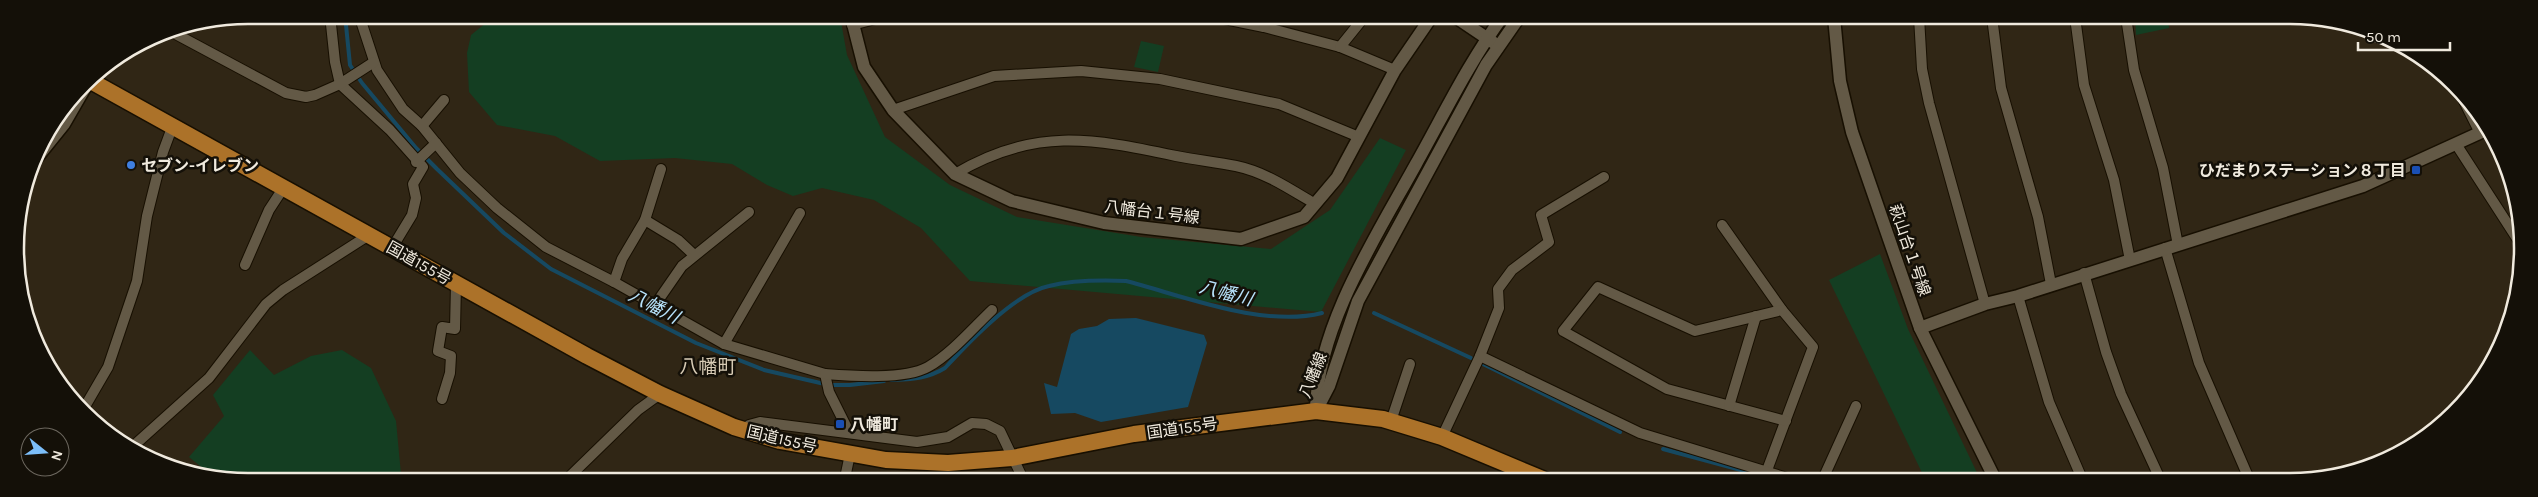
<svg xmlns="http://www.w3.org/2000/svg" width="2538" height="497" font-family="Karla,'Noto Sans JP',sans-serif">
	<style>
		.green { fill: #143e22 }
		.water { fill: #164961 }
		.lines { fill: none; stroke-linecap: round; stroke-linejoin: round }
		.stream { stroke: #164961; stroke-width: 4 }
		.minor-casing { stroke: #170f01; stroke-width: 12 }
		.tertiary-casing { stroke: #170f01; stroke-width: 15 }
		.trunk-casing { stroke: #170f01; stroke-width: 19 }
		.minor { stroke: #635946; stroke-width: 10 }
		.tertiary { stroke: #635946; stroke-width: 12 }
		.trunk { stroke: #ac7229; stroke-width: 16 }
		.shop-dot { fill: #3f7fe0; stroke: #141008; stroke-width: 2 }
		.transit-dot { fill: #1a4fb4; stroke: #141008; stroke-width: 2 }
		.labels { text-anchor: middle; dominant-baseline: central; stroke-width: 5; stroke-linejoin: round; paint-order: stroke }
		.poi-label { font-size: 16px; font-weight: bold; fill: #f0eade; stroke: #141008; text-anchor: start }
		.street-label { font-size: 16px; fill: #f0eade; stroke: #141008 }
		.water-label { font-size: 18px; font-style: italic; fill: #b8e3fc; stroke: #141008 }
		.quarter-label { font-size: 19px; fill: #d7cbb5; stroke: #141008 }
		.rim { fill: none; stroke: #f0eade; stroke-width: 2.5 }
	</style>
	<rect width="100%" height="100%" fill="#302615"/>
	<g class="green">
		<polygon points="490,15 840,16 847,55 885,137 950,185 1017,217 1141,237 1271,249 1330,210 1380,138 1406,150 1321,312 970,281 921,228 874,200 822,188 793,196 767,185 732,164 675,158 600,161 555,136 497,125 469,92 467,53 471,35 492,18"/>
		<polygon points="2135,17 2168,17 2169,28 2136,35"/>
		<polygon points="1141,41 1164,46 1158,72 1134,67"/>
		<polygon points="1880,254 1908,329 1981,481 1926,481 1829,280"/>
		<polygon points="342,350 371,368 396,421 401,474 375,480 218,480 210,477 210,474 189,457 224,416 213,395 250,350 274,375 311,356"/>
	</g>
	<polygon class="water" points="1136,318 1204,335 1207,343 1188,407 1101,422 1075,413 1051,414 1044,383 1057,387 1071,334 1079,329 1097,326 1109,319"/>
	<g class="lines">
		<g class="stream">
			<polyline points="345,15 350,65 362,83 416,148 437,169 504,233 551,269 696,343 764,370 829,385 850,385 884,381"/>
			<polyline points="1374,313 1471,358"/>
			<polyline points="1481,363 1620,432"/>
			<path d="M 891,380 C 911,379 927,379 945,368 C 969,342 1015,293 1049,286 C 1073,280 1101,280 1126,281 C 1184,296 1263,328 1322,313"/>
			<polyline points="1663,449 1752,473 1752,481"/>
		</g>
		<g class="minor-casing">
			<g id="minor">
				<polyline points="330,15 335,62 340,84 390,130 423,167 413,184 416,198 412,215 392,248"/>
				<polyline points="359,15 377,70 403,109 422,126 460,173 497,208 546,247 614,282 724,344 825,374 829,392 849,432"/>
				<polyline points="1210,16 1264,27 1340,47 1395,70"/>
				<polyline points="1919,17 1922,69 1929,103 1985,304"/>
				<polyline points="1992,17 2001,88 2038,217 2051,284"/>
				<polyline points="2075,17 2084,85 2114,180 2130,260"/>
				<polyline points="2126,17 2134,70 2163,168 2178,245"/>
				<polyline points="852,25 887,16"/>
				<polyline points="1264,27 1272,16"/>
				<polyline points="170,31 286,93 306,97 315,95 340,84 374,62"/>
				<polyline points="1340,47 1365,16"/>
				<polyline points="2461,95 2480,133"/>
				<polyline points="893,110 994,76 1081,71 1160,79 1279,104 1359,137"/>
				<polyline points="422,126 444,100"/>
				<polyline points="2456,144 2518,240"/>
				<polyline points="416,162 436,143"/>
				<path d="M 955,174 C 1034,127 1091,138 1176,156 C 1196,160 1216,162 1236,166 C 1265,172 1290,189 1315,204"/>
				<polyline points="645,220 678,240 694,255"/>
				<polyline points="1722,225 1782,310 1813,347 1763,481"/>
				<polyline points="2165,248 2199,363 2250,481"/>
				<polyline points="245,265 269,210 284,187"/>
				<polyline points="2084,273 2106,352 2121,394 2161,481"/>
				<polyline points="614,282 622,259 645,220 661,169"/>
				<polyline points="2018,296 2049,402 2083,481"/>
				<polyline points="655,305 682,266 749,212"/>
				<polyline points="1782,310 1695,331 1598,287 1563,331 1667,389 1786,421"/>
				<polyline points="724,344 800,213"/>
				<polyline points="1480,356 1499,308 1498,289 1512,270 1549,242 1541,215 1604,177"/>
				<path d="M 825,374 C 851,376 905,380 928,367 C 952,353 972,329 992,310"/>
				<polyline points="442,399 450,373 451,356 438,351 442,327 455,329 456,284"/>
				<polyline points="1729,406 1756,316"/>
				<polyline points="83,410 108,367 137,281 147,216 163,152 173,125"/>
				<polyline points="1391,421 1410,364"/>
				<polyline points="745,431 749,425 760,422 917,442 948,437 972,423 986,424 1000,431 1024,481"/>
				<polyline points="1442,437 1480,356 1640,433 1797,481"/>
				<polyline points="130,449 209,378 266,304 283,290 369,235"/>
				<polyline points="850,454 845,478 859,480"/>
				<polyline points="566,480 638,410 660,394"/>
				<polyline points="1822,481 1856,406"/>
			</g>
		</g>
		<g class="tertiary-casing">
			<g id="tertiary">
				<polyline points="851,16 864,67 893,110 955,174 1012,201 1104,223 1241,239 1304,217 1337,178 1395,70 1432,16"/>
				<polyline points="1454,16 1494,43"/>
				<polyline points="1834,17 1840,81 1852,132 1889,239 1920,328 1996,481"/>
				<polyline points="31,165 64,124 90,79"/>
				<polyline points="1920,328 1985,304 2018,296 2363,186 2486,130"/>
				<path d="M 1316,408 C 1318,325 1377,235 1416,164 C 1444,114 1469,62 1503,16"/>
				<polyline points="1316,411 1329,386 1358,301 1486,65 1520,16"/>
			</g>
		</g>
		<g class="trunk-casing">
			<polyline id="trunk" points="89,80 587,356 660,394 734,427 780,441 886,460 948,463 1012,458 1134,434 1316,411 1383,419 1442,437 1547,481"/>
		</g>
		<use href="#minor" class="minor"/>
		<use href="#tertiary" class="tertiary"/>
		<use href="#trunk" class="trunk"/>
	</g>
	<circle class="shop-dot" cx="131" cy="165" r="5"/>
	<g class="transit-dot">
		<rect x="2411" y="165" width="10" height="10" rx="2.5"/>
		<rect x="835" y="419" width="10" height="10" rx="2.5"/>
	</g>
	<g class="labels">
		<g class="poi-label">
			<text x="141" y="165">セブン-イレブン</text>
			<text x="2406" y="170" text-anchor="end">ひだまりステーション８丁目</text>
			<text x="850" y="424">八幡町</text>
		</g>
		<g class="street-label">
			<text transform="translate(1152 212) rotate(7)">八幡台１号線</text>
			<text transform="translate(1910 250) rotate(71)">萩山台１号線</text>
			<text transform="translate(419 263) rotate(29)">国道155号</text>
			<text transform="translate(1313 375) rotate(-68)">八幡線</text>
			<text transform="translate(1182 428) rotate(-8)">国道155号</text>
			<text transform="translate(782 439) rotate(13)">国道155号</text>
		</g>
		<g class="water-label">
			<text transform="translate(1226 293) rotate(15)">八幡川</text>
			<text transform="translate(654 306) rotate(27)">八幡川</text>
		</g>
		<g class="quarter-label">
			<text x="708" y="367">八幡町</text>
		</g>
	</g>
	<path d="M0 0H2538V497H0ZM248 24H2290A224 224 0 0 1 2514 248V249A224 224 0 0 1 2290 473H248A224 224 0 0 1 24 249V248A224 224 0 0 1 248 24Z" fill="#141008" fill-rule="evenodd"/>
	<path class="rim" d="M248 24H2290A224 224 0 0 1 2514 248V249A224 224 0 0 1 2290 473H248A224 224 0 0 1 24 249V248A224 224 0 0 1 248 24Z"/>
	<g transform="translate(45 452) rotate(107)"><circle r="24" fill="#141008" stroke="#6c675e"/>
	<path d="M0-4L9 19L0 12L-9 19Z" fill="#7cbef9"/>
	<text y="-8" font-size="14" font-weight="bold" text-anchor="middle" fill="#f0eade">N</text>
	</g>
	<path d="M2358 42v8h92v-8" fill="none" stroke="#f0eade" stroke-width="2.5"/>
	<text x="2366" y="42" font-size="15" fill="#f0eade" stroke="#141008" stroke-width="4" paint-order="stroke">50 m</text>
</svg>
